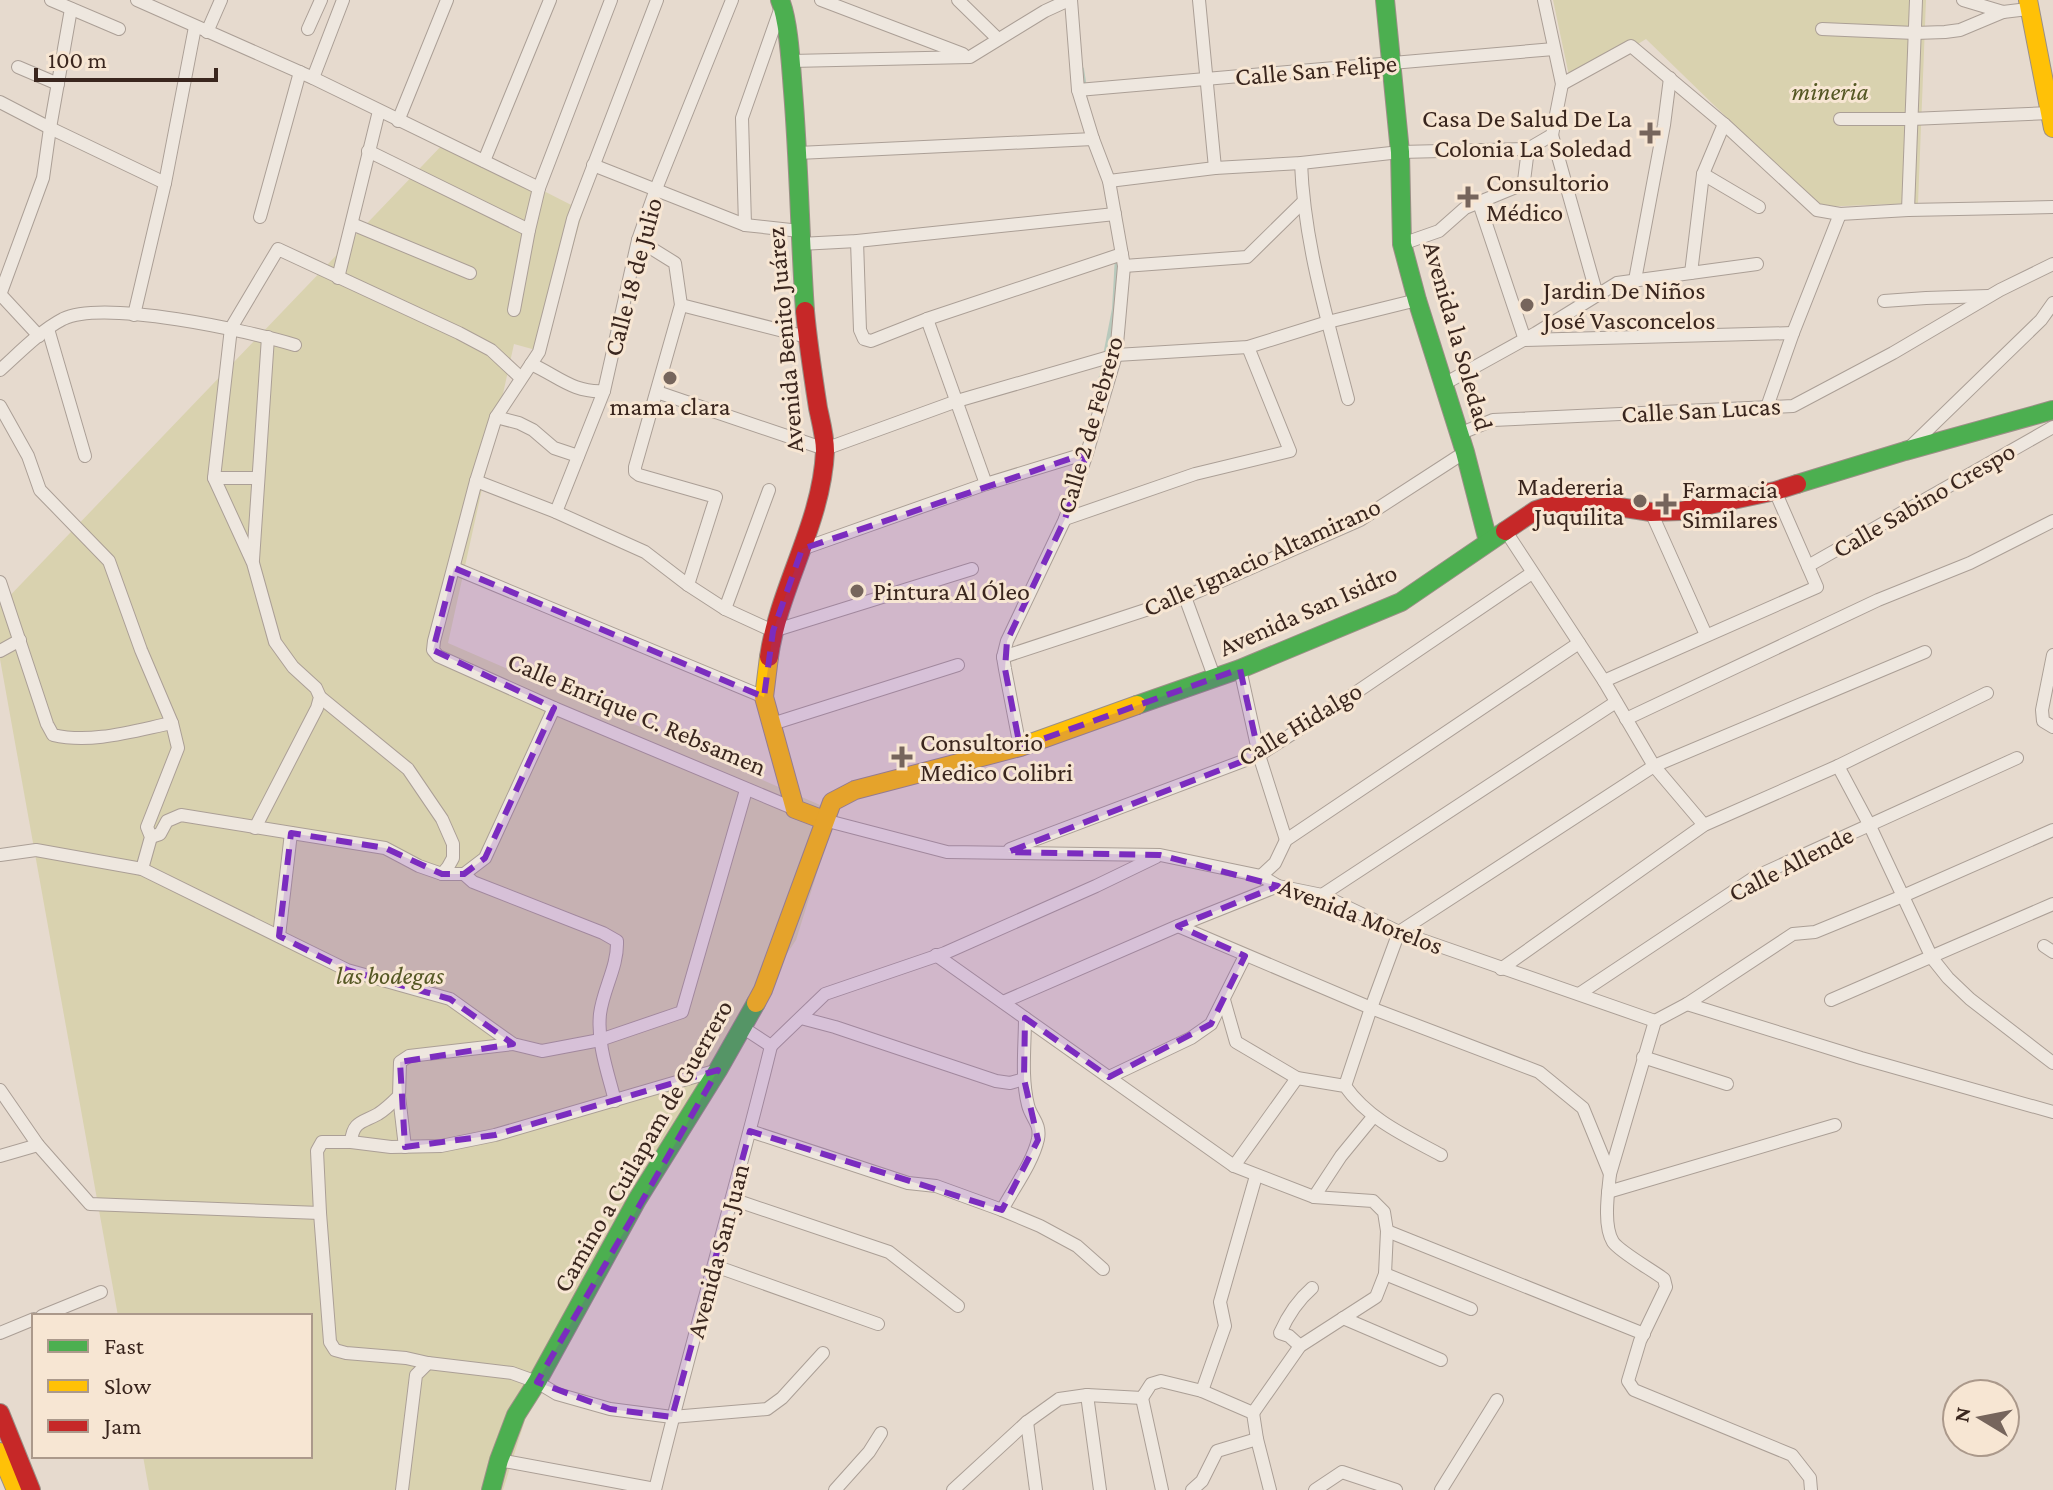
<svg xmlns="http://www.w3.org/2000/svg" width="2053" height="1490" font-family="'Crimson Pro',serif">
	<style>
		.green { fill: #d9d2af }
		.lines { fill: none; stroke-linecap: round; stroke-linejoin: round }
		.stream { stroke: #b8c9bc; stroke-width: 4 }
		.street-casing { stroke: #ab9f96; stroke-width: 14 }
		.fast-casing { stroke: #9b8f86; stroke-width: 20 }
		.slow-casing { stroke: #9b8f86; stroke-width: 20 }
		.jam-casing { stroke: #9b8f86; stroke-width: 20 }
		.street { stroke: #eee7df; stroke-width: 12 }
		.fast { stroke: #4caf50; stroke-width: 18 }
		.slow { stroke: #ffc107; stroke-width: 18 }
		.jam { stroke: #c62828; stroke-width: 18 }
		.marked { fill: #7b2cbf; fill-opacity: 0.2; stroke: #7b2cbf; stroke-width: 6; stroke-dasharray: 16 10; stroke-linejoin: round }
		.poi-dot { fill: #76655c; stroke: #f7e6d3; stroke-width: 3 }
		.labels { text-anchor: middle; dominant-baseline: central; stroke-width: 6; stroke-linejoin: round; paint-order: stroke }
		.street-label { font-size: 26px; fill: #3a261e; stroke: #f7e6d3 }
		.park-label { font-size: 26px; font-style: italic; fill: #545723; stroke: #f7e6d3 }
		.poi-label { font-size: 26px; fill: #3a261e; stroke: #f7e6d3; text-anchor: start }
	</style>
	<rect width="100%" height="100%" fill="#e6dace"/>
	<g class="green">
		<polygon points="1553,0 1926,0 1918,203 1819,207 1646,39 1571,85"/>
		<polygon points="446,141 583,211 543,352 514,344 448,643 836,812 796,940 763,990 537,1382 503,1490 149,1490 143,1456 310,1456 310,1316 118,1316 0,659 0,606"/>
	</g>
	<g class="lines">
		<g class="stream">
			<polyline points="1082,69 1085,88"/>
			<polyline points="1096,402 1114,309 1117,256"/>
		</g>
		<g class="street-casing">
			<g id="street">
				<polyline points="51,0 119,29"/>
				<polyline points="137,0 313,78 539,188"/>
				<polyline points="657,0 573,219 539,352 496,417 476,481 434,641 433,650 438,656 554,708 795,809"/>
				<polyline points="821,0 963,54"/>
				<polyline points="958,0 998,39"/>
				<polyline points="1199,0 1215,168"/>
				<polyline points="1963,0 2003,12 2028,9"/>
				<polyline points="308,29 321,0"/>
				<polyline points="1822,29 1915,33 1945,32 1960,30 2003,12"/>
				<polyline points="207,32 221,0"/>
				<polyline points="791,61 970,57 1045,11 1069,0"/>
				<polyline points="18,67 58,84"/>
				<polyline points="313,78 343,0"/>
				<polyline points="1562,84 1631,46 1724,124 1817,210 1840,214 1908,210 2053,207"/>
				<polyline points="1078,90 1554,49"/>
				<polyline points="0,102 50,128 165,183"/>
				<polyline points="1840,119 1911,119 2050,113"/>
				<polyline points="398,121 447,0"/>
				<polyline points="1552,135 1597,295"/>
				<polyline points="368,151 529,230"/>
				<polyline points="798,153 1093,139"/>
				<polyline points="484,161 550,0"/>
				<path d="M 1301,163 C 1304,243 1328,322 1348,399"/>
				<polyline points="593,165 745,225 800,231"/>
				<polyline points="1703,174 1759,207"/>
				<polyline points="1109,181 1215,168 1301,163 1400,152 1528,149"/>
				<polyline points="1479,203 1525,340 1793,333"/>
				<polyline points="1908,210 1916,0"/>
				<polyline points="260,217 300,72"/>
				<polyline points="352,224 470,273"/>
				<polyline points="745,225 742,118 781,7"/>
				<polyline points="638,240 675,263 681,305 635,467 635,472 639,475 716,497 688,585"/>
				<polyline points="857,241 860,330 864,339 871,341 927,319 1122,254"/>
				<polyline points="800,244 857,241 1115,214"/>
				<polyline points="1402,244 1439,231 1465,208 1516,187 1524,181 1528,149 1552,135 1562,84 1544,0"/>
				<polyline points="1124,266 1247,257 1302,203"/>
				<polyline points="1691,273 1703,174 1724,124"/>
				<polyline points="338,278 379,111"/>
				<polyline points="1635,280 1664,125 1670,78"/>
				<polyline points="0,294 39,336"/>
				<polyline points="0,295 43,178 50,128 71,9"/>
				<polyline points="1884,301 1926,298 1988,296"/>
				<polyline points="681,305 807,337"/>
				<polyline points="514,310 529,230 539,188 611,0"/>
				<polyline points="134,315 165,183 195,27"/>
				<polyline points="927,319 986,484"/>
				<polyline points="48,329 85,456"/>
				<path d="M 531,364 C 558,376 573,393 604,391"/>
				<path d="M 0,370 C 19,353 40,331 63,319 C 104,299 249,331 295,345"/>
				<polyline points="1444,384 1536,333 1617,283 1757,264"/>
				<polyline points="657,392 825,449 957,401 1116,355 1248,347 1328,322 1417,300"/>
				<polyline points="0,406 28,456 40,490 109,561 141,650 172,723 178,748 147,827 151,837 142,869"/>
				<polyline points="1767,407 1793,333 1840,214"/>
				<polyline points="496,417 519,423 533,430 554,448 578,456"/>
				<polyline points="1459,434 1493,420 1793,406 1893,353 2000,290 2053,264"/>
				<polyline points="1908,449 2041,320 2053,303"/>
				<polyline points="214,478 258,478"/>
				<polyline points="476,481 556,512 645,552 688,585 725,609 773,631 972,569"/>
				<polyline points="556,512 604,391 638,240 656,189 732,0"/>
				<polyline points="1651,512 1706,635"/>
				<polyline points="1065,519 1195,474 1290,451 1248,347"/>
				<polyline points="1505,530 1604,681 1654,766 1704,825"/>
				<polyline points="802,549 986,484 1087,453"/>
				<polyline points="253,560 268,337"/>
				<polyline points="1808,566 2053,427"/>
				<polyline points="454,568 764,697"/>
				<path d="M 0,582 L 47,724 L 53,735 C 92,744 133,731 172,723"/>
				<polyline points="1185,597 1215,679"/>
				<polyline points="725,609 769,490"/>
				<polyline points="0,651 20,640"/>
				<polyline points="2053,655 2042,710 2043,721 2053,727"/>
				<polyline points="1003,657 1185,597 1360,520 1465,452"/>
				<polyline points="1240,669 1259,755 1286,840"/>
				<polyline points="1604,681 1817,587 1775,491"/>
				<polyline points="320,697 408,769 442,819 453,844 453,858 448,867 442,874"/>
				<polyline points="1626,719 1878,600 1970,563 2053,521"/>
				<polyline points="772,724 958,665"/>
				<polyline points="1020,747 1005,669 1003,657 1007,641 1065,519 1087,453 1116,355 1124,266 1109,181 1093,139 1078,90 1071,0"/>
				<polyline points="1838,766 1869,824 1932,958 1948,978 1970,999 2053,1063"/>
				<polyline points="824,820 947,852 1160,855 1261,876 1278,886 1322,895 1399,932 1655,1021"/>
				<polyline points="255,828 317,708 320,697 316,688 293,667 275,642 253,563 214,478 231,328 278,249 459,333 491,350 521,378"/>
				<polyline points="151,837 160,834 167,821 181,815 385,848 419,866 442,874 464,874 485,858 554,708"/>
				<polyline points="1010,849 1259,755 1342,702 1532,573"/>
				<polyline points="0,855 36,850 142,869 347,970 450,999 513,1044 542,1051 600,1040 682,1012 746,790"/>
				<path d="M 464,874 L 473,882 L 603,933 L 617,941 C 618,967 603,989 600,1014 C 597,1044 608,1073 615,1101"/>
				<polyline points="1261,876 1275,863 1286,840 1579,643"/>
				<polyline points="1322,895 1616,702"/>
				<polyline points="1178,926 1371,1008 1539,1072 1583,1108 1610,1174"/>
				<polyline points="279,936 291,833"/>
				<polyline points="2044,946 2053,952"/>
				<polyline points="936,955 1234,1166 1314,1197 1373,1201 1384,1212 1387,1231 1385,1274 1376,1297 1300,1346 1253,1413"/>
				<polyline points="1501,969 1704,825 1838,766 1987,693"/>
				<polyline points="1579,994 1755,877 2017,758"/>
				<path d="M 1224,1000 L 1236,1042 L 1297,1078 L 1345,1086 C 1369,1120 1406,1136 1441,1155"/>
				<polyline points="1831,1000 2053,904"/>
				<polyline points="1003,1002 1178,926 1278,886"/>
				<polyline points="1687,1004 1861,1058 2053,1112"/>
				<polyline points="801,1018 835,1027 996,1081 1010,1083 1024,1079"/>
				<path d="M 1655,1021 L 1610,1174 C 1608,1193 1603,1226 1613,1242 C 1620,1252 1652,1270 1664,1279 L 1666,1287 L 1640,1341 L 1628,1381 L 1634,1390 L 1792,1455 L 1810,1478 L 1811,1490"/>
				<polyline points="1655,1021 1687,1004 1793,934 1815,932 1903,896 2053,830"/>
				<polyline points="771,1046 825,994 945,953 1096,886 1156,857"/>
				<polyline points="1643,1057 1727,1084"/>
				<polyline points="718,1070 495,1135 441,1146 391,1147 351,1142 322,1142 317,1151 320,1213 330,1342 335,1350 346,1353 406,1358 428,1363 512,1373 537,1382 557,1394 610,1409 672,1417 767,1409 782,1398 823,1353"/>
				<polyline points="1109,1077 1191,1038 1211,1024 1245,956"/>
				<polyline points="1345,1086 1371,1008 1399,932 1654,766 1925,652"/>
				<polyline points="0,1090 38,1145 90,1204 320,1213"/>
				<polyline points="399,1096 405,1147"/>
				<polyline points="750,1131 908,1183 936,1186 1002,1210 1040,1226 1077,1246 1103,1269"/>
				<path d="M 351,1142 C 353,1121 362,1123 378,1114 C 386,1109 393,1102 399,1096 L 400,1062 L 409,1056 L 513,1044"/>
				<polyline points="0,1156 38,1145"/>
				<polyline points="1234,1166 1297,1078"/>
				<polyline points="1608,1192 1835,1125"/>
				<polyline points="1314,1197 1341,1156 1373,1117"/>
				<polyline points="732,1199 889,1252 958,1306"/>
				<path d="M 1002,1210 C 1013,1189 1033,1162 1038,1139 C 1041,1123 1031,1118 1028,1105 C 1021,1077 1025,1046 1025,1018"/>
				<polyline points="1387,1231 1644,1334"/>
				<polyline points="715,1266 878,1324"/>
				<polyline points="1385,1274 1471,1309"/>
				<polyline points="42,1316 101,1292"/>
				<polyline points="1343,1318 1441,1360"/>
				<polyline points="0,1333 34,1319"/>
				<path d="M 1300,1346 L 1289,1336 L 1280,1333 C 1288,1315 1297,1301 1312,1288"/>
				<polyline points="1202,1391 1225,1326 1220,1302 1256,1176"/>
				<polyline points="1087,1395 1100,1490"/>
				<polyline points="1142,1398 1162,1490"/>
				<polyline points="1027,1422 1036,1490"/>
				<polyline points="499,1460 655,1489"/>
				<polyline points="402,1490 416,1375 428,1363"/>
				<path d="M 655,1490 C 691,1341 735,1194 771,1046 L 742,1027"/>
				<polyline points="835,1490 869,1452 881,1433"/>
				<polyline points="953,1490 1027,1422 1059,1399 1087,1395 1142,1398 1151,1384 1161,1381 1202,1391 1253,1413 1257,1439 1270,1490"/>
				<polyline points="1192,1490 1202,1481 1217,1451 1257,1439"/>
				<polyline points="1315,1490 1342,1472 1396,1490"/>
				<polyline points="1441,1490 1497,1400"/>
			</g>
		</g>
		<g class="fast-casing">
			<g id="fast">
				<path d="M 780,0 C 789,21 791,67 793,91 C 799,164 800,238 805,311"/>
				<polyline points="1385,0 1400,152 1402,244 1417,300 1465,452 1488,541"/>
				<polyline points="1797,484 1905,451 2053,410"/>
				<polyline points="1137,705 1240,669 1401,602 1505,531"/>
				<polyline points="491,1490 499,1460 516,1415 537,1382 637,1200 718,1070 756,1003"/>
			</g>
		</g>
		<g class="slow-casing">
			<g id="slow">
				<polyline points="2028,0 2053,128"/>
				<polyline points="769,657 764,697 795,809 824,820"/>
				<polyline points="756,1003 763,990 832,802 855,790 1020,747 1137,705"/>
				<polyline points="0,1452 16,1490"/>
			</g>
		</g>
		<g class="jam-casing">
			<g id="jam">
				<polyline points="1505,531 1536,510 1561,502 1599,504 1651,512 1681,511 1775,491 1797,484"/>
				<path d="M 769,657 C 779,587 822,523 825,451 C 825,437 821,422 818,408 C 813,376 808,344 805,311"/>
				<polyline points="0,1413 31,1490"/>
			</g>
		</g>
		<use href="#street" class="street"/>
		<use href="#fast" class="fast"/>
		<use href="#slow" class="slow"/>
		<use href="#jam" class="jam"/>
	</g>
	<path class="marked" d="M 1087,453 L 1065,519 L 1007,641 L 1005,669 L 1020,747 L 1240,669 L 1259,755 L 1008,852 L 1160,855 L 1278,886 L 1178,926 L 1245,956 L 1211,1024 L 1109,1077 L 1025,1018 L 1024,1079 L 1038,1140 L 1002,1210 L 750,1131 L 672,1417 L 610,1409 L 537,1382 L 718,1070 L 495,1135 L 405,1147 L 400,1062 L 513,1044 L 450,999 L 347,970 L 279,936 L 291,833 L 385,848 L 442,874 L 464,874 L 485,858 L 554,708 L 433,650 L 454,568 L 764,697 L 773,631 L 802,549 Z"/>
	<g class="poi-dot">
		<path d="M1646 121h8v8h8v8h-8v8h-8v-8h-8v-8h8z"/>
		<path d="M1464 185h8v8h8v8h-8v8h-8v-8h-8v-8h8z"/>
		<circle cx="1527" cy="305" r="8"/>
		<circle cx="670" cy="378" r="8"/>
		<circle cx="1640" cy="501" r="8"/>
		<path d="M1662 492h8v8h8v8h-8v8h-8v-8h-8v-8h8z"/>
		<circle cx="857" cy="591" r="8"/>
		<path d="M898 745h8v8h8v8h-8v8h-8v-8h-8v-8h8z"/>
	</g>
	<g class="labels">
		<g class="street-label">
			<text transform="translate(1316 70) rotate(-5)">Calle San Felipe</text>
			<text transform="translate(633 277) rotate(-75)">Calle 18 de Julio</text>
			<text transform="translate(1458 336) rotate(74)">Avenida la Soledad</text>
			<text transform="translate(785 340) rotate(-95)">Avenida Benito Juárez</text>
			<text transform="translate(1701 410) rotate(-3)">Calle San Lucas</text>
			<text transform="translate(1090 425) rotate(-74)">Calle 2 de Febrero</text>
			<text transform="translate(1924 500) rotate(-30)">Calle Sabino Crespo</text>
			<text transform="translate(1262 557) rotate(-24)">Calle Ignacio Altamirano</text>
			<text transform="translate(1308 610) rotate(-24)">Avenida San Isidro</text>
			<text transform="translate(637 714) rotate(23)">Calle Enrique C. Rebsamen</text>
			<text transform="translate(1300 724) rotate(-31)">Calle Hidalgo</text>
			<text transform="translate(1791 864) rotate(-27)">Calle Allende</text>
			<text transform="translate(1361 916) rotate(21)">Avenida Morelos</text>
			<text transform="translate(643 1146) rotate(-60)">Camino a Cuilapam de Guerrero</text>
			<text transform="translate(718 1251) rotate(-75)">Avenida San Juan</text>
		</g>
		<g class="park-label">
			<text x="1830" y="91">mineria</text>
			<text x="390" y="975">las bodegas</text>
		</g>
		<g class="poi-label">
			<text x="1632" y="118" text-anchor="end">Casa De Salud De La<tspan x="1632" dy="30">Colonia La Soledad</tspan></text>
			<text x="1486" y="182">Consultorio<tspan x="1486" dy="30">Médico</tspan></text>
			<text x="1543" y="290">Jardin De Niños<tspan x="1543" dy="30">José Vasconcelos</tspan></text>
			<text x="670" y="406" text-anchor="middle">mama clara</text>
			<text x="1624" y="486" text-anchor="end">Madereria<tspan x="1624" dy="30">Juquilita</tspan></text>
			<text x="1682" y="489">Farmacia<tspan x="1682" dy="30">Similares</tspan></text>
			<text x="873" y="591">Pintura Al Óleo</text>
			<text x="920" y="742">Consultorio<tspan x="920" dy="30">Medico Colibri</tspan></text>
		</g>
	</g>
	<rect x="32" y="1314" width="280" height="144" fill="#f7e6d3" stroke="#ab998b" stroke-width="2"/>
	<rect x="48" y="1340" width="40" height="12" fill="#4caf50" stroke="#ab998b" stroke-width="2"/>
	<text x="104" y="1354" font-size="24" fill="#3a261e">Fast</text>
	<rect x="48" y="1380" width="40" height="12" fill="#ffc107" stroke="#ab998b" stroke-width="2"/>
	<text x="104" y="1394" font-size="24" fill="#3a261e">Slow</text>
	<rect x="48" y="1420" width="40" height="12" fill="#c62828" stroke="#ab998b" stroke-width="2"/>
	<text x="104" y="1434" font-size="24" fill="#3a261e">Jam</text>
	<g transform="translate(1981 1418) rotate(280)"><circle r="38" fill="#f7e6d3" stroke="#ab998b" stroke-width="2"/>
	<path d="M0-6L14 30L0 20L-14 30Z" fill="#76655c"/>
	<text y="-12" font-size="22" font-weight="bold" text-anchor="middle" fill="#3a261e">N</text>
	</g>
	<path d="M36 68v12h180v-12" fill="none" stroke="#3a261e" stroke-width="4"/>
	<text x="48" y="68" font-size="24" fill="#3a261e" stroke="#f7e6d3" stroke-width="6" paint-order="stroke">100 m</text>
</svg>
